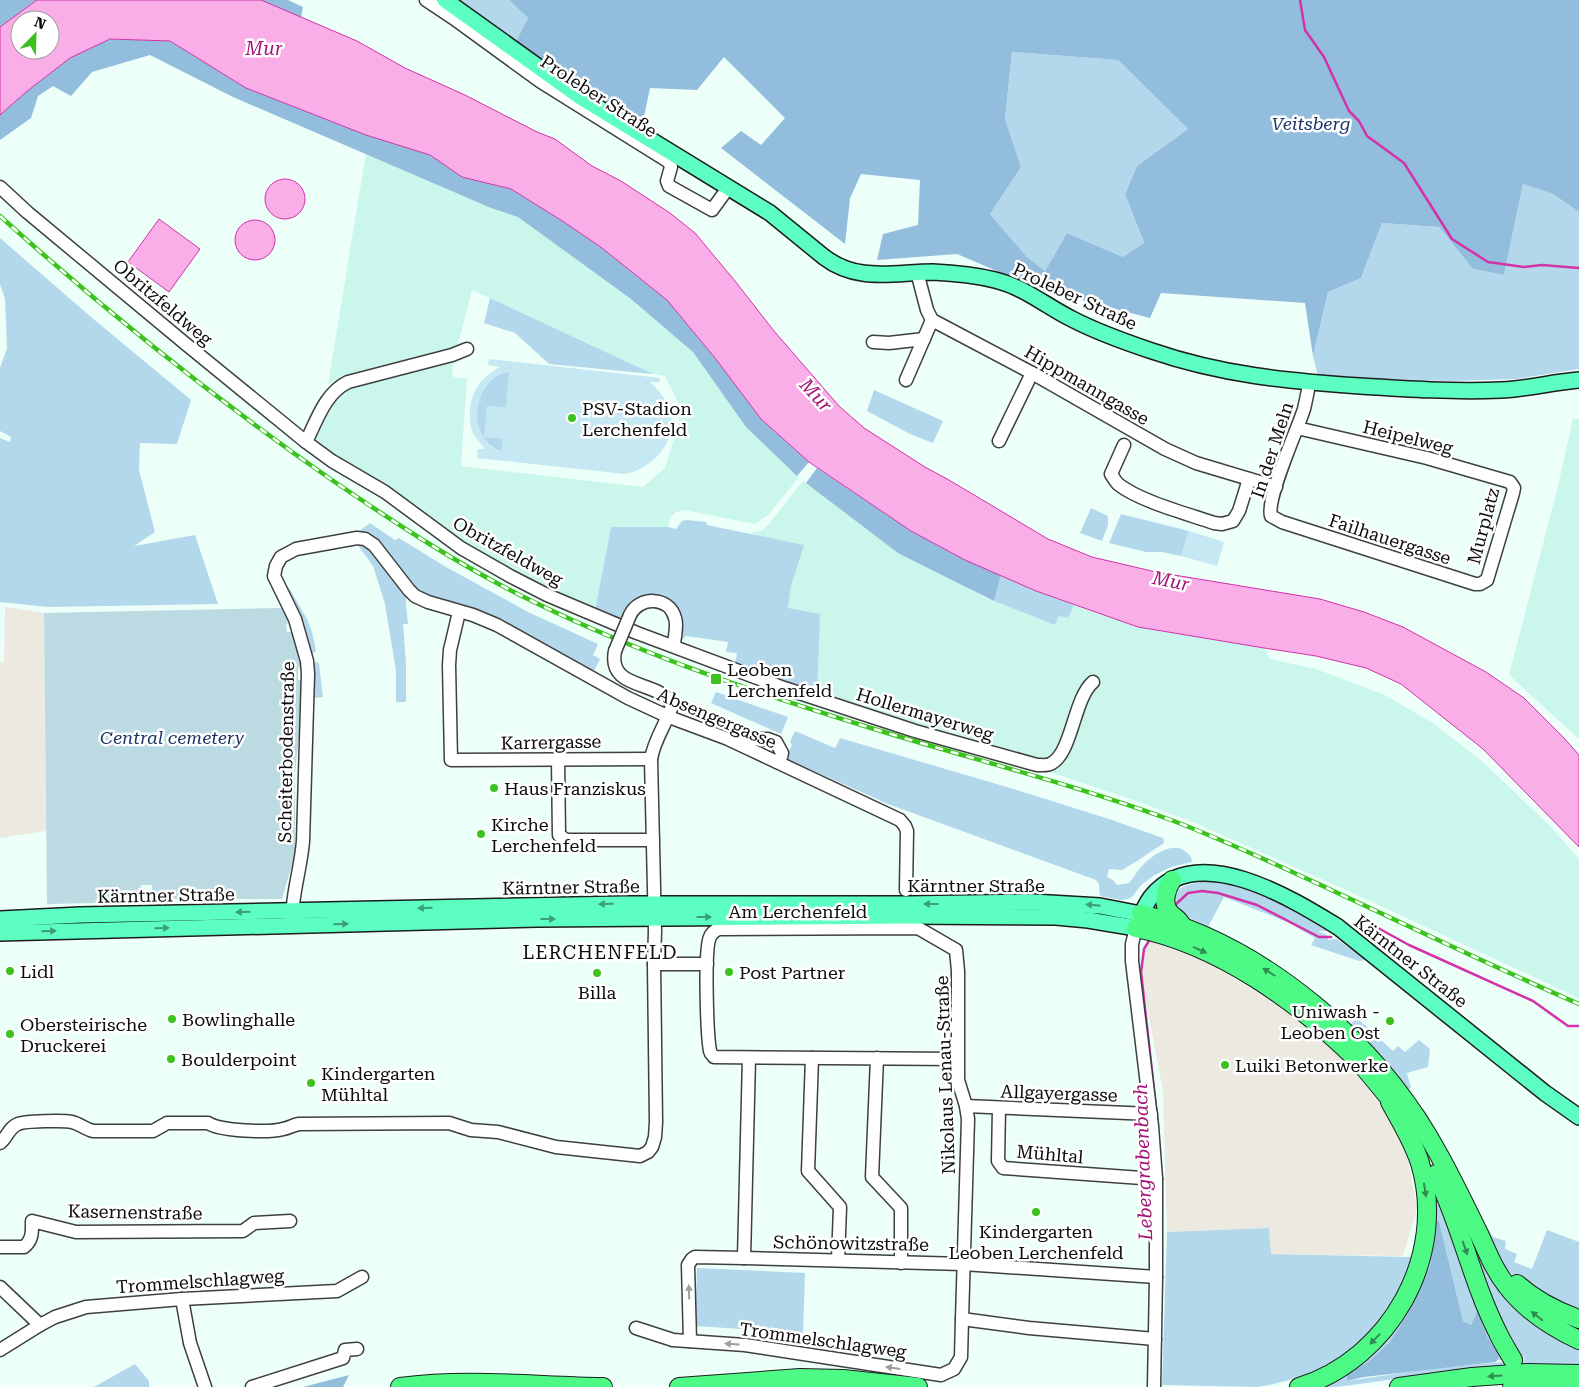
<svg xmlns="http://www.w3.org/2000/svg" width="1579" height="1387" font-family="'Roboto Serif',serif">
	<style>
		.industrial { fill: #ece9e0 }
		.farmland { fill: #cbf6ec }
		.green { fill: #b4d8eb }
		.forest { fill: #92bddc; fill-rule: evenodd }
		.cemetery { fill: #bcdae1 }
		.pitch { fill: #c6e8f2; fill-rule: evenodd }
		.water { fill: #f9aee7; stroke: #d332a8; fill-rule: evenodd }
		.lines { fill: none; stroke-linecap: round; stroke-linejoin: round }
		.stream { stroke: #d332a8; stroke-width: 2.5 }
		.minor-casing { stroke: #3f3f3f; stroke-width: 15 }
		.major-casing { stroke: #1d1d1d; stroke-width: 18 }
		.highway-casing { stroke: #1d1d1d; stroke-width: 20 }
		.minor { stroke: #fff; stroke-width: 12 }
		.major { stroke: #5cfec1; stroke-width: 15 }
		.highway { stroke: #4efa86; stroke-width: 18 }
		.rail-casing { stroke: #3cc21f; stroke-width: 4.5 }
		.rail { stroke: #fff; stroke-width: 2.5; stroke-dasharray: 8; stroke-linecap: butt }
		.minor-bridge-casing { stroke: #3f3f3f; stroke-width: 15; stroke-linecap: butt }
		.minor-bridge { stroke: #fff; stroke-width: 12 }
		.oneway { fill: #3c9d79 }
		.oneway2 { fill: #308f4f }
		.oneway3 { fill: #9e9e9e }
		.poi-dot { fill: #3cc21f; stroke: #fff; stroke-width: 2 }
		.labels { text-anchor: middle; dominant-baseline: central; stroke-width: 5; stroke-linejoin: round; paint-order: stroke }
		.street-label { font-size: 18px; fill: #0c0c0c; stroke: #fff }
		.park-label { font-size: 18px; font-style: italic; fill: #1a3466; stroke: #fff }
		.poi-label { font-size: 18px; fill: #0c0c0c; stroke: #fff; text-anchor: start }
		.water-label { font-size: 19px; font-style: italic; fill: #a31176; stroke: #fff }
		.neighbourhood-label { font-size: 19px; letter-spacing: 1px; fill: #0c0c0c; stroke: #fff }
	</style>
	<rect width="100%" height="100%" fill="#ecfff9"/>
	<g class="industrial">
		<polygon points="5,607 44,613 46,831 0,838 0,662 4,662"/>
		<polygon points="1150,941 1207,962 1276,1004 1332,1047 1387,1111 1408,1159 1417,1209 1403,1256 1270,1254 1269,1228 1167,1232 1163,1091 1142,980 1143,955"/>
	</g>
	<g class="farmland">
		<polygon points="366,154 491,208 518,217 631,299 693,352 746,427 799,477 768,515 755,524 684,510 676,512 670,518 668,527 611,527 595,610 546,590 481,555 315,444 313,439 338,391 454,359 452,373 454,377 467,379 461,466 643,487 665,468 679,423 679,405 665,376 653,374 472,290 457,348 328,384"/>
		<polygon points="1573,419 1579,419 1579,739 1509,675 1558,486"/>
		<polygon points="803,481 983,597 1055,625 1059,616 1068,618 1074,605 1138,627 1264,648 1270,659 1316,669 1385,695 1433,723 1482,761 1550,826 1579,859 1579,999 1566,992 1344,889 1195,823 1142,803 1038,768 1059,753 1044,763 817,696 787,608 791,586 752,532 761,531 768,525"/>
	</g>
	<g class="green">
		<polygon points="453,0 509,0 528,18 515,45"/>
		<polygon points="1012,52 1118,60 1188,129 1137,166 1125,194 1144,244 1123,257 1067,233 1045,271 1027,257 990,214 1021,167 1005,119"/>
		<polygon points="1523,184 1553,194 1579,212 1579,369 1517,379 1448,381 1318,377 1313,356 1328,292 1361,278 1382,223 1439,227 1473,269 1504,275"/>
		<polygon points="0,238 91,317 191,400 177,444 140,443 139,470 155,532 134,546 195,535 218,604 48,607 0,602 0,438 10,442 11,437 0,431 0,368 7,348 5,299 0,284"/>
		<polygon points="490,298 653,374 549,364 515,333 484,323"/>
		<path d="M 510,371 L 502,452 C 471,441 470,400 492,379 C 496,375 504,373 510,371 Z"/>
		<polygon points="874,390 943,421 933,443 910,434 867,411"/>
		<polygon points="1091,508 1108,516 1108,525 1102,541 1080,533"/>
		<polygon points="1121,514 1189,531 1181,556 1162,552 1146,552 1109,543"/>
		<polygon points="687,520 706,522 707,525 804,545 791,586 788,608 820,614 817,696 735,665 737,653 726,652 728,642 686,636 682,640 664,599 622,620 595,610 611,527 668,527 676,529 682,521"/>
		<polygon points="370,523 395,540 399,538 446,567 528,612 598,644 593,655 600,659 593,673 419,595 358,532"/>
		<polygon points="367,542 406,593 406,604 408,624 403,624 406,664 406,702 396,702 396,670 385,604 373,566 357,544 341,545"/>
		<polygon points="1001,575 1036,591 1074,605 1068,618 1059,616 1055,625 994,601"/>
		<polygon points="289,588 307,619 312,632 316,651 311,655 285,590"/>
		<polygon points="316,662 319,663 323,697 313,698 313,664"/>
		<polygon points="716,692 788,717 781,734 711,703"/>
		<path d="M 795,731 L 835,748 L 840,738 L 1017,790 L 1109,819 L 1163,838 L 1164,843 L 1137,861 L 1122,870 L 1109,869 L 1107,877 L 1113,880 L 1117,885 L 1129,883 C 1134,878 1136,872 1141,867 C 1150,857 1170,842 1183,850 C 1188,853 1192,856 1192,862 L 1171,867 L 1153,876 L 1141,885 L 1133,896 L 1128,899 L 1121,900 L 1100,896 L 1099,884 L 1096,880 L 888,804 L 785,758 L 792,745 L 790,742 Z"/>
		<path d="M 1210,881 C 1251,886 1292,908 1327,931 L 1318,931 L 1327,935 L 1328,940 L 1337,939 L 1366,960 L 1359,961 L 1311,945 L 1315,938 L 1287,922 L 1224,897 L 1208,927 L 1176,911 L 1172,895 C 1183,884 1194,883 1210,881 Z"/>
		<polygon points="1356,1017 1393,1051 1398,1046 1405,1052 1419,1040 1430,1049 1428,1067 1407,1073 1411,1088 1408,1089 1419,1105 1426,1112 1472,1200 1493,1237 1506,1241 1505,1249 1517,1254 1514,1262 1532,1269 1547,1230 1579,1242 1579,1315 1518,1281 1506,1268 1349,1027"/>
		<polygon points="1423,1165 1507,1360 1498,1360 1500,1356 1488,1338 1477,1313 1471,1325 1463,1321 1439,1221 1436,1223 1430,1266 1406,1317 1389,1343 1368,1362 1347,1375 1347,1381 1428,1369 1524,1360 1525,1355 1523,1359 1518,1359 1512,1350 1458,1208 1481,1252 1579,1345 1579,1367 1446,1372 1337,1387 1314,1387 1414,1288"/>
		<path d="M 1269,1228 L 1271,1254 L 1411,1257 C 1409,1264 1409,1273 1406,1280 C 1402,1289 1395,1297 1390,1306 C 1358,1355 1314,1378 1257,1387 L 1162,1385 L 1167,1232 Z"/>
		<polygon points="697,1268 805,1273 803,1333 695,1326"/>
		<polygon points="135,1364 149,1381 149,1387 94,1387"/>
	</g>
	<g class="forest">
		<polygon points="0,0 37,0 0,27"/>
		<polygon points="261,0 288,0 303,7 301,18"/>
		<path d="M 509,0 L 1579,0 L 1579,212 L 1553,194 L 1523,184 L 1504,275 L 1473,269 L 1439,227 L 1382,223 L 1361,278 L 1328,292 L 1313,356 L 1305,303 L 1161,293 L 1150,318 L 1039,289 L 957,254 L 877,260 L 883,234 L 918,225 L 920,180 L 861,174 L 850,198 L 845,244 L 721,148 L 741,131 L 761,145 L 785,118 L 724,57 L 697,90 L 650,88 L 642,126 L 557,72 L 515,44 L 528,18 ZM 1012,52 L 1118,60 L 1188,129 L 1137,166 L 1125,194 L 1144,243 L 1123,257 L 1067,233 L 1045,271 L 1027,257 L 990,214 L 1021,167 L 1005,119 Z"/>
		<polygon points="110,39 170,41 246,88 366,135 430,155 462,177 511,189 564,222 602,248 667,300 715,358 761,419 809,462 797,476 746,427 693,352 631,299 518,217 491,208 233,97 150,55 92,72 71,96 53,86 38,96 31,118 0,140 0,115 26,92 70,58"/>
		<polygon points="817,468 911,531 965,560 1001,575 994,601 898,553 806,483"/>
		<polygon points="1439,1221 1463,1321 1471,1325 1477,1312 1488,1338 1500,1356 1496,1362 1364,1377 1347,1381 1347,1375 1368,1362 1389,1343 1406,1317 1430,1266 1436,1222"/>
		<polygon points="349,1375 343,1387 303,1387"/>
	</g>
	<polygon class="cemetery" points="283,608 289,621 286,625 287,632 294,632 301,666 298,668 298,680 302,680 301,720 295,771 295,854 282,899 152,899 152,885 141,885 140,902 47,904 44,613"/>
	<g class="pitch">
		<path d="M 489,359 L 660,378 L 659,382 L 650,382 C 658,390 667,400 670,411 C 678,442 653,468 625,474 L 477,458 L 478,449 L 485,449 C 481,444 476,439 473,433 C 470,426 470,418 470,410 C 472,389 482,377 500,367 L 488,365 ZM 509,371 L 506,407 L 487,406 L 484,437 L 503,439 L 501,452 C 471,441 471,400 491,380 C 496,375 503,373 509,371 Z"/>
		<polygon points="1189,531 1224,542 1217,566 1181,556"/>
	</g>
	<g class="water">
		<path d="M 37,0 L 261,0 L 357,41 L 405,68 L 465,95 L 537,132 L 555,139 L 592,166 L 621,181 L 670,213 L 695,233 L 735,281 L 774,331 L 839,406 L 864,428 L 925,467 L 949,480 L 1048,539 L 1092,557 L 1156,572 L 1320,599 L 1364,612 L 1403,627 L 1486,672 L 1524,698 L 1564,738 L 1579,755 L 1579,847 L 1483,749 L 1401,684 L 1366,668 L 1316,656 L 1264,648 L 1138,627 L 1036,591 L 965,560 L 911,531 L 809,462 L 761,419 L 715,358 L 667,300 L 602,248 L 564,222 L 511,189 L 462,177 L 430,155 L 366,135 L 246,88 L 170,41 L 110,39 L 70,58 L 26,92 L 0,115 L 0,27 ZM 20,20 L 50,20 L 50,50 L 20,50 Z"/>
		<circle cx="285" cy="199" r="20"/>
		<polygon points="159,219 200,249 169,292 128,262"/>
		<circle cx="255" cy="240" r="20"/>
	</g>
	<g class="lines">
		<g class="stream">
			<polyline points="1300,0 1305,30 1324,57 1349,111 1359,121 1367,136 1404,163 1452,239 1488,262 1524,267 1542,265 1579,268"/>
			<polyline points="1174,906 1188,893 1202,891 1218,893 1257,905 1319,937 1331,937"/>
			<polyline points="1358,929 1378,928 1409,945 1533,1001 1568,1026 1579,1026"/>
			<polyline points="1150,939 1144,949 1141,972 1158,1126"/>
		</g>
		<g class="minor-casing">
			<g id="minor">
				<polyline points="426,0 453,18 541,82 669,162 671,167 667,181 669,186 712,210 728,188"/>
				<path d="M 0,187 L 27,212 L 187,345 L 306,442 L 332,461 L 385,492 L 461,548 L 510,576 L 547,595 L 637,633 L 784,688 L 915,731 L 1037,765 C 1042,765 1048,766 1052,763 C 1072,752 1074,698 1093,682"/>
				<polyline points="917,272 927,310 932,320 1032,373 1165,449 1196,463 1276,487"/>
				<polyline points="873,342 889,343 924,339"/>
				<polyline points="906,380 932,320"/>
				<path d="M 1297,428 L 1427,458 L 1510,482 L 1514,488 L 1513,493 L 1487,580 L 1480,584 L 1475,584 L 1282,522 L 1271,516 C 1266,498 1297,431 1304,409 C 1306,400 1308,392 1309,383"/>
				<polyline points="999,441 1032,373"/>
				<path d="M 306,442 C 317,420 325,393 348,382 L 452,355 L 467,349"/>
				<path d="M 1124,445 L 1111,474 C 1113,477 1115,481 1118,484 C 1139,501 1188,514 1214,523 L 1222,524 L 1233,521 L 1239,511 L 1249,479"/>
				<polyline points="459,612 450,650 449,665 451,760 651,759"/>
				<path d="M 630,615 C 639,596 669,596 675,618 C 678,627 674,637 674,646"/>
				<polyline points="736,740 768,739 776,742 782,753 781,757 777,762"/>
				<polyline points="558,759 559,835 566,840 653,840"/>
				<path d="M 292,920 C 292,893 301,868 303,841 L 308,674 L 307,661 L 295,619 L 274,576 L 276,566 L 281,557 L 296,549 L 357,538 L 365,539 L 374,545 L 409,590 L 415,596 L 428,602 L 473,615 L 497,625 L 628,698 L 669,717 L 728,739 L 900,820 L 905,826 L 907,831 L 906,890"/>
				<polyline points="1136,928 1132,944 1132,961 1152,1126 1156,1179 1156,1277 1154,1387"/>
				<polyline points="654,964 707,964"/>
				<polyline points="749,1058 744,1258 963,1264 1156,1277"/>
				<polyline points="812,1058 808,1171 840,1207 838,1260"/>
				<polyline points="877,1058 872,1177 901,1208 901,1263"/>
				<path d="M 958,1059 L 714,1057 C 712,1054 711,1055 710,1051 C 707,1035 704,949 710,937 C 712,932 715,931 718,929 L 918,928 L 956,950 L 958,971 L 958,1080 L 966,1106 L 968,1119 L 962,1319 L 1029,1328 L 1155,1339"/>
				<polyline points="966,1106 1151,1114"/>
				<polyline points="999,1108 998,1161 1003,1168 1156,1179"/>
				<path d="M 0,1143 C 7,1138 9,1127 18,1124 C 24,1121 65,1120 72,1122 C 80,1124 85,1129 93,1131 L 153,1131 L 167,1123 L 208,1123 C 220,1131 269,1133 283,1129 C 289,1128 293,1125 299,1124 L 449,1123 L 471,1130 L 498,1132 L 556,1147 L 640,1156 L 648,1152 L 652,1147 L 655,1137 L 656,1122 L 654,964 L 655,931 L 651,759 C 654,740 666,724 672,706 C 662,679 607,692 615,651"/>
				<path d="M 0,1247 L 24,1247 C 33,1240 32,1231 32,1221 L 76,1232 L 243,1231 L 254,1223 L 290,1221"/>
				<polyline points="0,1287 40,1325 55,1317 86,1307 182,1299 337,1291 362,1277"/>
				<polyline points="182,1299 190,1343 205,1387"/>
				<polyline points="636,1328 673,1340 745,1345 941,1375 954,1369 961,1357 962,1319"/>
				<polyline points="690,1341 688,1265 692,1259 695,1257 744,1258"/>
				<polyline points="0,1350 40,1325"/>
				<polyline points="252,1387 343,1358 345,1350 357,1349"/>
			</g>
		</g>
		<g class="major-casing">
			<g id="major">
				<path d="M 445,0 L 579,96 L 770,213 L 824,257 C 858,283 894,272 933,272 C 954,273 975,275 995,280 C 1024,287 1046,306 1072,319 C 1097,332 1125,342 1152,351 C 1222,375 1287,381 1360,386 C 1407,389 1454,392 1501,390 C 1527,389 1553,382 1579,380"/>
				<polyline points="0,919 80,915 624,904 907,904 1033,902 1100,906 1141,914"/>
				<path d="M 0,933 L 537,919 L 905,916 L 1056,917 L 1088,920 L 1136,928 C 1140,917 1144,906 1151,897 C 1197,840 1291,898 1338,927 L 1545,1093 L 1579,1117"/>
			</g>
		</g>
		<g class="highway-casing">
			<g id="highway">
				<path d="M 1172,880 C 1166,889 1161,905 1171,914 C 1176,919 1179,919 1182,926"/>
				<path d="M 1141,914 C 1265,945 1379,1044 1439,1155 C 1454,1182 1467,1209 1480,1236 C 1488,1254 1495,1271 1507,1286 C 1526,1311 1551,1327 1579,1340"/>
				<path d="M 1136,928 C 1219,945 1299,1002 1358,1061 C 1373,1077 1385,1094 1400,1110"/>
				<path d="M 1436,1174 C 1461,1225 1472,1282 1498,1333 C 1502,1342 1508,1351 1513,1360"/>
				<path d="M 1517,1284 C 1535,1300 1556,1311 1579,1319"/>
				<path d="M 400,1387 C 467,1378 535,1386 603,1387"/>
				<polyline points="679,1387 800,1378 843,1379 918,1387"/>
				<path d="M 1299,1387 C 1390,1359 1448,1256 1420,1163 C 1413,1141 1401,1122 1390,1102"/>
				<polyline points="1399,1387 1472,1377 1528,1373 1579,1374"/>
				<polyline points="1512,1387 1579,1387"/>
			</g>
		</g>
		<use href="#minor" class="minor"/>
		<use href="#major" class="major"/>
		<use href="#highway" class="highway"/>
		<g class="rail-casing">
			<path id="rail" d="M 0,216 C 104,310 214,398 329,478 C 395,523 463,568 536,603 C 643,655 757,693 871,728 C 971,759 1073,784 1171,820 C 1224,840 1275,864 1327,888 C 1411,927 1494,967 1579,1004"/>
		</g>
		<use href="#rail" class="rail"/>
		<g class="minor-bridge-casing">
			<polyline id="minor-bridge" points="615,651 630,615"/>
		</g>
		<use href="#minor-bridge" class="minor-bridge"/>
	</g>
	<defs><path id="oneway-solid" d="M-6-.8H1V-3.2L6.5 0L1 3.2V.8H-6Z" transform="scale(1.25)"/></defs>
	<g class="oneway">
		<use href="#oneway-solid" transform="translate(606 904) rotate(179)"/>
		<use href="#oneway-solid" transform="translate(931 904) rotate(180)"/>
		<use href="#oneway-solid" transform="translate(1093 905) rotate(-174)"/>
		<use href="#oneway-solid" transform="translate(425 908) rotate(179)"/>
		<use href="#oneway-solid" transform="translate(243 912) rotate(179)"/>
		<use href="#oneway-solid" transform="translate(704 917)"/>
		<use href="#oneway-solid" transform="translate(548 919)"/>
		<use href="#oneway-solid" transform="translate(341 924) rotate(-1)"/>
		<use href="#oneway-solid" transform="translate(162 928) rotate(-1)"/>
		<use href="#oneway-solid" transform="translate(49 931) rotate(-1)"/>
	</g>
	<g class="oneway2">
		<use href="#oneway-solid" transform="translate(1200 950) rotate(24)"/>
		<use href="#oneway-solid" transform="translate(1269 972) rotate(-148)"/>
		<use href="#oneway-solid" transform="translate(1425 1190) rotate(81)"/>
		<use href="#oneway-solid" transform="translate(1465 1248) rotate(71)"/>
		<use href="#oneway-solid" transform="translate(1537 1316) rotate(-142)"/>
		<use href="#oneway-solid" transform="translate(1375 1339) rotate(134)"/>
		<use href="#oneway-solid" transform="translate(1495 1376) rotate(176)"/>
	</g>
	<g class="oneway3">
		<use href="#oneway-solid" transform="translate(689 1292) rotate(-92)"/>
		<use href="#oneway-solid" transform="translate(732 1344) rotate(-176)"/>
		<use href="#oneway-solid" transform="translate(893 1368) rotate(-172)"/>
	</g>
	<g class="poi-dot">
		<circle cx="572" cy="418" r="5"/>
		<rect x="710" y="673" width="12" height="12" rx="2.5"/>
		<circle cx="494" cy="788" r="5"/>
		<circle cx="481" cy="834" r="5"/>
		<circle cx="10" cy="971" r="5"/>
		<circle cx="729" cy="972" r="5"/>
		<circle cx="597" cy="973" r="5"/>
		<circle cx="172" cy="1019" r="5"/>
		<circle cx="1390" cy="1021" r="5"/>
		<circle cx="10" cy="1034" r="5"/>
		<circle cx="171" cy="1059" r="5"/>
		<circle cx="1225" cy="1065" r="5"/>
		<circle cx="311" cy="1083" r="5"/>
		<circle cx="1036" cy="1212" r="5"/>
	</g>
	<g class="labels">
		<g class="street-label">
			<text transform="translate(599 96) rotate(33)">Proleber Straße</text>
			<text transform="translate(1075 296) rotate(25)">Proleber Straße</text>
			<text transform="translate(163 302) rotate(40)">Obritzfeldweg</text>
			<text transform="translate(1087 385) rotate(30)">Hippmanngasse</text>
			<text transform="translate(1408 437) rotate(14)">Heipelweg</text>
			<text transform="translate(1272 450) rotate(-72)">In der Meln</text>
			<text transform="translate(1483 526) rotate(-75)">Murplatz</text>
			<text transform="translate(1390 539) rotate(18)">Failhauergasse</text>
			<text transform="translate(508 551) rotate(29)">Obritzfeldweg</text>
			<text transform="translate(925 714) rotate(17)">Hollermayerweg</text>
			<text transform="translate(717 718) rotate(23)">Absengergasse</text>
			<text transform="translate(551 742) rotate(-1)">Karrergasse</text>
			<text transform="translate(286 752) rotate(-89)">Scheiterbodenstraße</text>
			<text x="976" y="885">Kärntner Straße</text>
			<text transform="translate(571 887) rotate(-1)">Kärntner Straße</text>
			<text transform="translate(166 895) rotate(-1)">Kärntner Straße</text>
			<text x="798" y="911">Am Lerchenfeld</text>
			<text transform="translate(1411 961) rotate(38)">Kärntner Straße</text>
			<text transform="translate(945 1075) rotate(-92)">Nikolaus Lenau-Straße</text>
			<text transform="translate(1059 1093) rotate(2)">Allgayergasse</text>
			<text transform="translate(1050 1154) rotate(5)">Mühltal</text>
			<text transform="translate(135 1212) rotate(1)">Kasernenstraße</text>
			<text transform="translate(851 1243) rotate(1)">Schönowitzstraße</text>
			<text transform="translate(200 1281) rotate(-4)">Trommelschlagweg</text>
			<text transform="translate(823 1340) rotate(8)">Trommelschlagweg</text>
		</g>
		<g class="park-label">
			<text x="1311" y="123">Veitsberg</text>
			<text x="172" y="737">Central cemetery</text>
		</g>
		<g class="poi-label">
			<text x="582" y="408">PSV-Stadion<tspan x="582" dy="21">Lerchenfeld</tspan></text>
			<text x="727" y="669">Leoben<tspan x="727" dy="21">Lerchenfeld</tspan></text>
			<text x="504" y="788">Haus Franziskus</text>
			<text x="491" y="824">Kirche<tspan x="491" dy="21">Lerchenfeld</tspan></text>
			<text x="20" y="971">Lidl</text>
			<text x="739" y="972">Post Partner</text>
			<text x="597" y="992" text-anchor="middle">Billa</text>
			<text x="1380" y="1011" text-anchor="end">Uniwash -<tspan x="1380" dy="21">Leoben Ost</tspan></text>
			<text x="182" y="1019">Bowlinghalle</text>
			<text x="20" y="1024">Obersteirische<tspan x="20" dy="21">Druckerei</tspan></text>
			<text x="181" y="1059">Boulderpoint</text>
			<text x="1235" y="1065">Luiki Betonwerke</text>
			<text x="321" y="1073">Kindergarten<tspan x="321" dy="21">Mühltal</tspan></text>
			<text x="1036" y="1231" text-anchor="middle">Kindergarten<tspan x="1036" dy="21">Leoben Lerchenfeld</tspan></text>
		</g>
		<g class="water-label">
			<text x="264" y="48">Mur</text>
			<text transform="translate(816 395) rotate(47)">Mur</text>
			<text transform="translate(1171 581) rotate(11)">Mur</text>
			<text transform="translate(1143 1162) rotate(-92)">Lebergrabenbach</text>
		</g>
		<g class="neighbourhood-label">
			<text x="600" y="952">LERCHENFELD</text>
		</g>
	</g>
	<g transform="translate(35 35) rotate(23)"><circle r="24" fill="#ffffff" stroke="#9e9e9e"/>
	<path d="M0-4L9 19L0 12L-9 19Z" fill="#3cc21f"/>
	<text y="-8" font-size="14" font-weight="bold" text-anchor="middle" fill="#0c0c0c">N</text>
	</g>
</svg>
